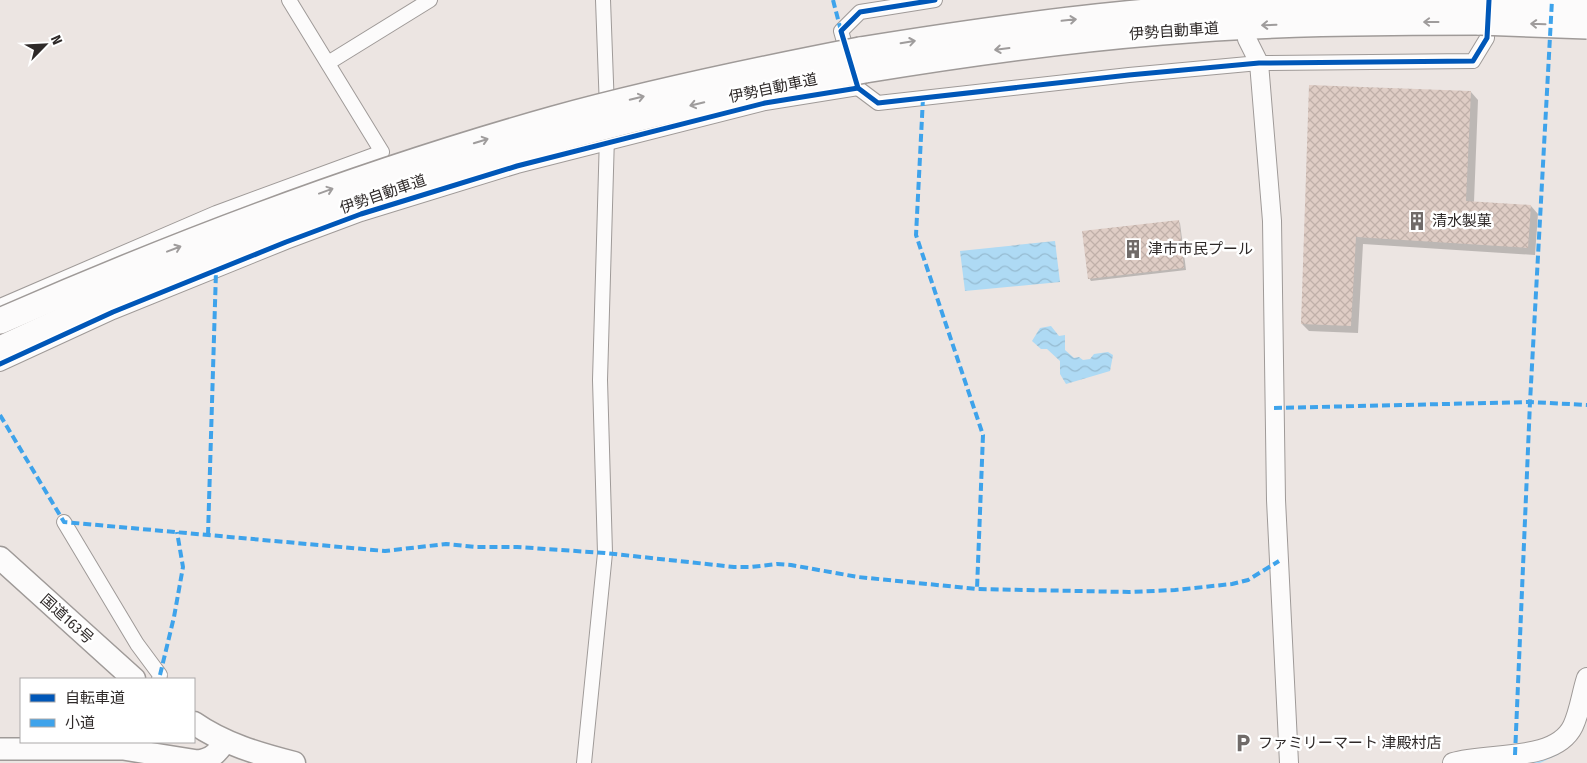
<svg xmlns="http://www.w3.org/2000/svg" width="1587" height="763" font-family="'Fira Sans Condensed','Noto Sans JP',sans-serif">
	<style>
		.water { fill: url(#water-waves) }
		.shadow { fill: #0003 }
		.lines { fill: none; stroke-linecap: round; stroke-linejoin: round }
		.stream { stroke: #aedaf4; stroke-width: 4 }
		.building { fill: url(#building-cross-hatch) }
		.minor-casing { stroke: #9f9a98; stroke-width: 16 }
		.tertiary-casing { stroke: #9f9a98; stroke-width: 20 }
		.secondary-casing { stroke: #9f9a98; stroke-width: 22 }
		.primary-casing { stroke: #9f9a98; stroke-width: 24 }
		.trunk-casing { stroke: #9f9a98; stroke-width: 25 }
		.motorway-casing { stroke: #9f9a98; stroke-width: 28 }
		.minor { stroke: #fcfbfb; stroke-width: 14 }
		.tertiary { stroke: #fcfbfb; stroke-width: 18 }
		.secondary { stroke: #fcfbfb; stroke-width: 20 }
		.primary { stroke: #fcfbfb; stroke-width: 21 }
		.trunk { stroke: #fcfbfb; stroke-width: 22 }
		.motorway { stroke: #fcfbfb; stroke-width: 25 }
		.motorway-bridge-casing { stroke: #9f9a98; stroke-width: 28; stroke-linecap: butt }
		.motorway-bridge { stroke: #fcfbfb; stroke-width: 25 }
		.quiet { stroke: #3ea3eb; stroke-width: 4; stroke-dasharray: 8 4; stroke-linecap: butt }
		.cycleway-casing { stroke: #fff; stroke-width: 8 }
		.cycleway { stroke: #0057b8; stroke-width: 5 }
		.oneway { stroke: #9f9c9c }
		.labels { text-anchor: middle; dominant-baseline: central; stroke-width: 5; stroke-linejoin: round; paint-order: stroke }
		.street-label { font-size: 15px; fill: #2e2928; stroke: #fff }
		.poi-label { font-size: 15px; fill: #2e2928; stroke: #fff; text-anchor: start }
	</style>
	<defs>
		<pattern id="water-waves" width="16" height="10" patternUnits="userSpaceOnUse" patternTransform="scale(1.25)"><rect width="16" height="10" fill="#aedaf4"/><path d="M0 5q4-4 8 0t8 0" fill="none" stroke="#96bbd1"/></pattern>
		<pattern id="building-cross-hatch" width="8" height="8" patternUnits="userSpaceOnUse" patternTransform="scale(1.25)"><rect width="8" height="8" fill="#dfcdc5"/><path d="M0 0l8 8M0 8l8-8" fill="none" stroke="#c0b0a9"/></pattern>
	</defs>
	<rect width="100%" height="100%" fill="#ece5e2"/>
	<g class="water">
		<polygon points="1055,241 1060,282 965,291 960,251"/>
		<polygon points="1051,326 1059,336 1065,335 1065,350 1074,358 1079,357 1083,360 1090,359 1094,354 1108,352 1113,355 1110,371 1066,384 1060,374 1060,361 1047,349 1041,349 1032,341 1040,328"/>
	</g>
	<g class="shadow">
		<polygon points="1310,86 1471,92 1478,100 1474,202 1531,206 1538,214 1535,255 1363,244 1358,333 1309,331 1302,324"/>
		<polygon points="1178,221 1180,223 1186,270 1091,281 1089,278"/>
	</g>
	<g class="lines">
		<polyline class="stream" points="1535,763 1557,753"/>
	</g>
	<g class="building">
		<polygon points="1309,85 1471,91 1466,201 1531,205 1528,248 1356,237 1351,326 1301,324"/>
		<polygon points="1179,220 1184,268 1088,279 1082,231"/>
	</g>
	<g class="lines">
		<g class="minor-casing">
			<g id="minor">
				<polyline points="603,0 607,109"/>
				<polyline points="849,59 841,31 860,12 935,0"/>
				<polyline points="328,63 430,0"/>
				<polyline points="855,79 858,88 878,103 1129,75 1259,63 1473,61 1487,38 1488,16"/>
				<polyline points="0,306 216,213 382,152 289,0"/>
				<polyline points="0,364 113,312 286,242 361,214 517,166 765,103 858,88"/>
				<polyline points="64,522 137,644 160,675 159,679"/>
				<polyline points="584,763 605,553 600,380 607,136"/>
			</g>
		</g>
		<g class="tertiary-casing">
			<polyline id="tertiary" points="1247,39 1259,63 1272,221 1276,500 1289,763"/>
		</g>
		<g class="secondary-casing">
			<path id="secondary" d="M 1453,763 C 1488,752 1555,763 1573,726 C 1580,711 1582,693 1587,678"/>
		</g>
		<g class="primary-casing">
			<path id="primary" d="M 0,749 L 123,749 L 198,761 C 212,759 217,753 225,742"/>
		</g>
		<g class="trunk-casing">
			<g id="trunk">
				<polyline points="0,558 134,679"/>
				<path d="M 194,723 C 224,744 259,754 294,763"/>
			</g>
		</g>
		<g class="motorway-casing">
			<g id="motorway">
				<path d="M 860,50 C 959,34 1059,19 1159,11 C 1266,2 1373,1 1480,0"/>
				<path d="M 865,70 C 963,54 1062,40 1162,32 C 1268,23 1374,22 1480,22"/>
			</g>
		</g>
		<use href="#minor" class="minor"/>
		<use href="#tertiary" class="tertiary"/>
		<use href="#secondary" class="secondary"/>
		<use href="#primary" class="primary"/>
		<use href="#trunk" class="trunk"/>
		<use href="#motorway" class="motorway"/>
		<g class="motorway-bridge-casing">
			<g id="motorway-bridge">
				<polyline points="1480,0 1587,6"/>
				<polyline points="1480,22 1587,26"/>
				<path d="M 0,321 C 180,242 365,172 554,119 C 655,91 757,70 860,50"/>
				<path d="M 0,349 C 149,279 303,217 460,168 C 592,126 728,95 865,70"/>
			</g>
		</g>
		<use href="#motorway-bridge" class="motorway-bridge"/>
		<g class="quiet">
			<polyline points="833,0 841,31"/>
			<polyline points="923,98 916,235 983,435 977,589"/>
			<polyline points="1274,408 1530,402 1587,405"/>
			<polyline points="0,415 64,522 385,551 446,544 476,547 517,547 605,553 734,567 751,567 777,564 791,565 858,577 977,589 1129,592 1175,590 1232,584 1248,580 1279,561"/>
			<polyline points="208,535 216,271"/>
			<polyline points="160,675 174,617 183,567 177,532"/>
			<polyline points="1515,755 1530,402 1552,0"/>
		</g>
		<g class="cycleway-casing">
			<g id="cycleway">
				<polyline points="935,0 860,12 841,31 858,88 878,103 1129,75 1259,63 1473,61 1487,38 1489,0"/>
				<polyline points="0,364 113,312 286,242 361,214 517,166 765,103 858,88"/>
			</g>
		</g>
		<use href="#cycleway" class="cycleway"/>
	</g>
	<defs><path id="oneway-shaft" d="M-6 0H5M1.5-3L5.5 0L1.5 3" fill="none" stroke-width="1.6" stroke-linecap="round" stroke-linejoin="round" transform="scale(1.25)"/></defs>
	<g class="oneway">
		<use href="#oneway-shaft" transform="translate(1069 20) rotate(-6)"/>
		<use href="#oneway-shaft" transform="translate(1431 22) rotate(-180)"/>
		<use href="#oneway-shaft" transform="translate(1538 24) rotate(-178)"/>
		<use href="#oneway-shaft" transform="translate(1269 25) rotate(178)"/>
		<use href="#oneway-shaft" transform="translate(908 42) rotate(-9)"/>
		<use href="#oneway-shaft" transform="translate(1002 49) rotate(173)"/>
		<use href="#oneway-shaft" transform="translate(637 98) rotate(-14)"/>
		<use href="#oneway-shaft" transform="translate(697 104) rotate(166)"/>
		<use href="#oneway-shaft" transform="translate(481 141) rotate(-17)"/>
		<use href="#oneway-shaft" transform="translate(326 191) rotate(-20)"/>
		<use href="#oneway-shaft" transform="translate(174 249) rotate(-21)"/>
	</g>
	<defs>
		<g id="building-bare" transform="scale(1.5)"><path d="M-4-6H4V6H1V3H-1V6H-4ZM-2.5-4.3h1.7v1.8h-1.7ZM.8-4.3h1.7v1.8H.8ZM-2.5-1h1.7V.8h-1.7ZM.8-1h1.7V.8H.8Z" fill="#706b69" stroke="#fff" stroke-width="2.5" paint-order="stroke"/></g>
		<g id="parking-bare" transform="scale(1.5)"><path d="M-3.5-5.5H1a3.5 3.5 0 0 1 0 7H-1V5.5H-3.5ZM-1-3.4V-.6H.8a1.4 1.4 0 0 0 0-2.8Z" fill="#706b69" stroke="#fff" stroke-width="2.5" paint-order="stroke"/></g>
	</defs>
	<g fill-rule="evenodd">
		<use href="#building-bare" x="1417" y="221"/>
		<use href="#building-bare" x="1133" y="249"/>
		<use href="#parking-bare" x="1243" y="743"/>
	</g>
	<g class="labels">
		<g class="street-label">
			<text transform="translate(1174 31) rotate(-4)">伊勢自動車道</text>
			<text transform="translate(773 88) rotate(-12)">伊勢自動車道</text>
			<text transform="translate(383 194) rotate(-19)">伊勢自動車道</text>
			<text transform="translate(67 619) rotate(42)">国道163号</text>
		</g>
		<g class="poi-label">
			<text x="1432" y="221">清水製菓</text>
			<text x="1148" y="249">津市市民プール</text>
			<text x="1258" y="743">ファミリーマート 津殿村店</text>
		</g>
	</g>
	<rect x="20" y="678" width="175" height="65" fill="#ffffff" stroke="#aba9a9"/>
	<rect x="30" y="694" width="25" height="8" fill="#0057b8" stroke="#aba9a9"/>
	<text x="65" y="703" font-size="15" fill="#2e2928">自転車道</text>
	<rect x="30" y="719" width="25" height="8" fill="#3ea3eb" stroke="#aba9a9"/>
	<text x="65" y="728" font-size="15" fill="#2e2928">小道</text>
	<g transform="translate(45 45) rotate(66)" stroke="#ffffff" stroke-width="4" paint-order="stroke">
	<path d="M0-4L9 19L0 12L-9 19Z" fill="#2e2928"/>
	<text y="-8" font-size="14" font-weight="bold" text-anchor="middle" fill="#2e2928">N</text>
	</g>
</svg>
